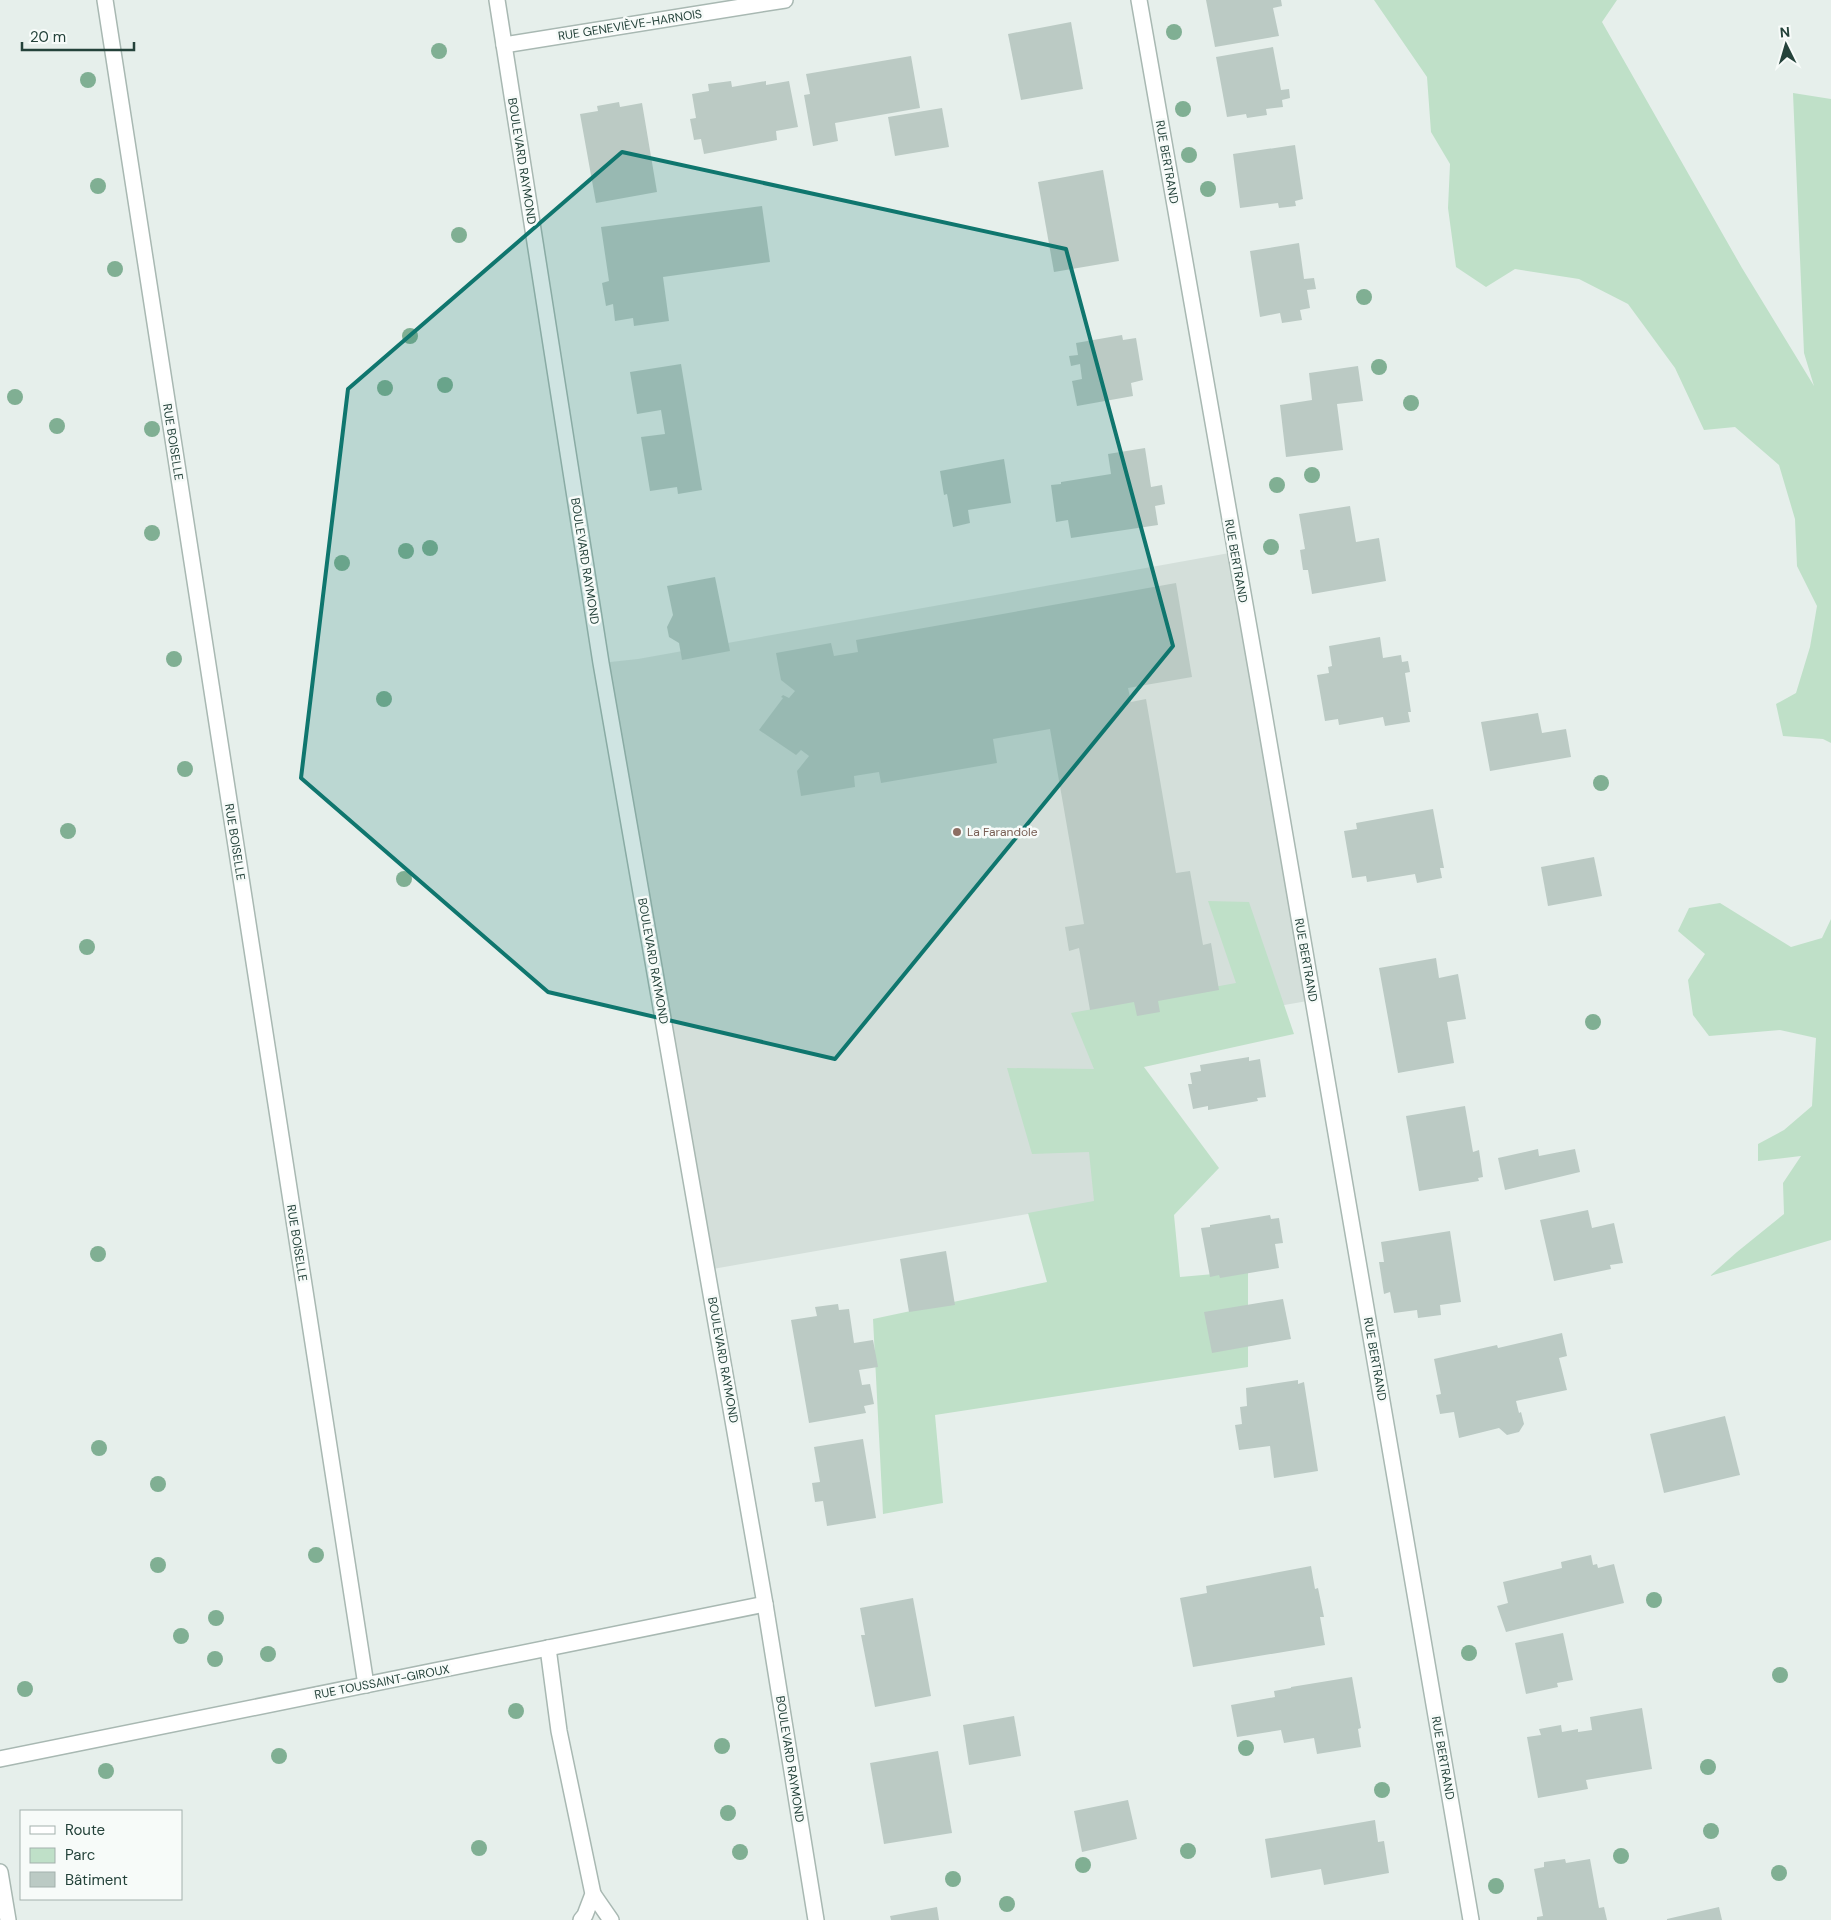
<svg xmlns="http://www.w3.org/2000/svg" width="1831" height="1920" font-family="'DM Sans',sans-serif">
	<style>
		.built { fill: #d4dfda }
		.green { fill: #bfe0c8 }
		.building { fill: #bbcac4 }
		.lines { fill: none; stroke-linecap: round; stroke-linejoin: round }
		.minor-casing { stroke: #a8b8b2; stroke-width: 18 }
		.minor { stroke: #fff; stroke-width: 15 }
		.tree { fill: #80af93 }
		.marked { fill: #0f766e; fill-opacity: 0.2; stroke: #0f766e; stroke-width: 4; stroke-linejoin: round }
		.education-dot { fill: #8d6e63; stroke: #f7fbf9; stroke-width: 2 }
		.labels { text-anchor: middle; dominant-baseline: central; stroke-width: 5; stroke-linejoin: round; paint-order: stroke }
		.street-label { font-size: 12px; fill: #24423a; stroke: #f7fbf9 }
		.education-label { font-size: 12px; fill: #785e54; stroke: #f7fbf9; text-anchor: start }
	</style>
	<rect width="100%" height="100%" fill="#e6efeb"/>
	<polygon class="built" points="1235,552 1313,1000 1125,1033 1153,1192 707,1270 601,663 638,659"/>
	<g class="green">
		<polygon points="1374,0 1617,0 1602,22 1742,268 1814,386 1804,353 1793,93 1831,99 1831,743 1823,739 1783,736 1776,704 1796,693 1810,647 1817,606 1797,566 1795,519 1779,465 1735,427 1704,430 1675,368 1628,304 1579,279 1515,269 1486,287 1456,267 1448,208 1450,164 1431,132 1427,77"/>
		<polygon points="1208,901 1249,902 1294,1034 1144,1067 1219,1168 1174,1215 1180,1277 1248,1271 1248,1367 935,1415 943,1503 883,1514 873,1319 1047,1282 1028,1213 1094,1201 1089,1152 1032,1154 1007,1068 1094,1069 1071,1013 1236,983"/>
		<polygon points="1720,903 1791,947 1822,938 1831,919 1831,1240 1710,1276 1737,1252 1784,1214 1783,1183 1801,1156 1758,1161 1758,1144 1784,1130 1812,1106 1816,1038 1780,1030 1709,1036 1693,1015 1688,980 1705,954 1678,931 1689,908"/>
	</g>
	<g class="building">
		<polygon points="1206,0 1281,0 1282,6 1273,8 1279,36 1215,47"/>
		<polygon points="1071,22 1083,89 1021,100 1008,34"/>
		<polygon points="1273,47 1281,90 1289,89 1290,98 1282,100 1283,107 1266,109 1267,115 1247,118 1246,114 1227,117 1216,57"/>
		<polygon points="911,56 920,108 835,123 838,141 813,146 804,95 810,94 806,74"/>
		<polygon points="731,81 732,87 766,81 766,85 789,81 798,127 776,131 777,140 704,154 701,139 694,140 690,119 696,118 692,94 709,91 708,84"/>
		<polygon points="619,102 620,107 642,103 657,192 596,203 580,114 598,111 597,106"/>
		<polygon points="942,108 949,147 895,156 888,117"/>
		<polygon points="1295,145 1303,199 1295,201 1296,206 1279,208 1278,203 1240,208 1233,154"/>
		<polygon points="1103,170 1119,261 1054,272 1038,182"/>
		<polygon points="762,206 770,262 663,277 669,321 634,326 633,318 615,321 613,304 606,306 602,283 609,281 601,227"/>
		<polygon points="1299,243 1304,279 1314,278 1316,289 1307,290 1310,308 1300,310 1302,320 1282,323 1280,313 1260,317 1250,251"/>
		<polygon points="1122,335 1123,340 1136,338 1143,380 1131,383 1133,396 1077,406 1072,381 1082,379 1080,364 1071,366 1069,356 1078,355 1076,343"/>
		<polygon points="681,364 702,490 678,494 677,487 650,491 641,437 665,434 661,410 637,414 630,372"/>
		<polygon points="1358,366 1363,401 1337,404 1343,450 1286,457 1280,405 1312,400 1309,373"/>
		<polygon points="1145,448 1151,487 1162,485 1165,504 1155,506 1158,525 1071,538 1068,520 1056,522 1051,485 1061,484 1061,482 1111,474 1108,454"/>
		<polygon points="1004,459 1011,503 968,510 970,523 953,527 947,494 944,495 940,471"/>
		<polygon points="1350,506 1356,542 1379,538 1386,581 1312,594 1308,570 1303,570 1300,550 1305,549 1299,514"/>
		<polygon points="715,577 730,651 682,660 679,643 669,637 667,627 673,615 667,586"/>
		<polygon points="1176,583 1192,677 1128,688 1131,702 1146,699 1176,873 1190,871 1203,945 1211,943 1219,990 1158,1001 1160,1012 1137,1016 1134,1002 1090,1010 1079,948 1069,951 1065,927 1084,924 1050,729 993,739 997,763 881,783 879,772 854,776 855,787 801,796 797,771 809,756 801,750 796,755 759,730 783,698 781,697 783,695 789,698 795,691 781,680 776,653 831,643 834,656 858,652 856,640"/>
		<polygon points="1380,637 1383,658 1401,655 1402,662 1408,661 1410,672 1405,673 1411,712 1408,712 1410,722 1385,726 1383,717 1339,725 1338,719 1325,721 1317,675 1329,673 1328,667 1332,666 1329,646"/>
		<polygon points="1538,713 1542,733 1566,729 1571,757 1490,771 1481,722"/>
		<polygon points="1433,809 1444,868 1440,868 1442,878 1417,883 1415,874 1367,882 1366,876 1352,878 1344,831 1357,829 1356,823"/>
		<polygon points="1594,857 1602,896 1548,906 1541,867"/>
		<polygon points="1436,958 1439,978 1458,974 1466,1019 1447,1022 1454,1063 1398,1073 1379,968"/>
		<polygon points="1249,1057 1249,1061 1260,1059 1266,1097 1257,1098 1258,1101 1208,1110 1208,1106 1193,1109 1188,1084 1192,1084 1190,1073 1201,1071 1200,1065"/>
		<polygon points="1465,1106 1473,1152 1479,1150 1483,1177 1478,1178 1479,1181 1419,1191 1406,1116"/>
		<polygon points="1538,1149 1539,1156 1575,1149 1580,1172 1505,1190 1498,1158"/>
		<polygon points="1588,1210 1592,1228 1614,1223 1623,1263 1610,1265 1611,1269 1554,1281 1540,1220"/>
		<polygon points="1270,1215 1271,1219 1279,1218 1283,1243 1275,1244 1279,1268 1220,1278 1219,1275 1210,1277 1201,1228 1210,1227 1210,1225"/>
		<polygon points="1450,1231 1461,1302 1440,1305 1441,1315 1418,1318 1417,1310 1394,1313 1390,1292 1384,1294 1379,1262 1384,1262 1381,1242"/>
		<polygon points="946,1251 955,1305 909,1312 900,1259"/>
		<polygon points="1283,1299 1291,1339 1212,1353 1204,1312"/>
		<polygon points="838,1304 839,1310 849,1309 854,1343 873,1340 878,1367 859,1370 862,1385 870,1384 874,1404 864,1406 866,1413 809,1423 791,1320 817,1316 815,1307"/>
		<polygon points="1562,1333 1567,1356 1559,1358 1567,1390 1516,1401 1519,1413 1521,1412 1524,1424 1519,1432 1507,1435 1499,1428 1459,1438 1454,1412 1440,1414 1436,1395 1441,1394 1434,1359 1497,1345 1498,1348"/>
		<polygon points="1298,1380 1298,1384 1304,1382 1318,1471 1274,1478 1270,1446 1239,1450 1235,1425 1242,1424 1240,1407 1247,1406 1246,1388"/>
		<polygon points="1725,1416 1740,1475 1664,1493 1650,1434"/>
		<polygon points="863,1439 876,1518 827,1526 823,1501 815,1502 812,1483 820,1482 814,1447"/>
		<polygon points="1591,1555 1593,1565 1597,1564 1598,1568 1614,1564 1624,1603 1506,1632 1497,1606 1508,1603 1503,1582 1562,1568 1561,1562"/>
		<polygon points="1311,1566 1315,1589 1318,1588 1324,1617 1320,1617 1325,1645 1193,1667 1180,1598 1207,1593 1206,1586"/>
		<polygon points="913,1598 931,1696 875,1707 861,1635 865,1635 860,1608"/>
		<polygon points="1563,1633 1573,1680 1557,1683 1558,1687 1526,1694 1515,1643"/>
		<polygon points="1352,1677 1361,1728 1358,1729 1361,1747 1317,1754 1314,1738 1284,1743 1281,1730 1237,1737 1231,1705 1275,1697 1274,1691 1291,1688 1291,1687"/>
		<polygon points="1642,1708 1652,1769 1586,1780 1588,1789 1538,1798 1527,1737 1541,1735 1539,1729 1561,1725 1562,1732 1578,1729 1578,1732 1592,1730 1590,1717"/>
		<polygon points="1014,1716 1021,1756 969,1765 963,1725"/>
		<polygon points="938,1751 952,1833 884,1844 870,1763"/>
		<polygon points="1128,1800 1137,1839 1082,1852 1074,1811"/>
		<polygon points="1375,1820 1378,1842 1384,1841 1389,1873 1324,1885 1321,1869 1271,1878 1265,1839"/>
		<polygon points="1565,1859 1566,1863 1590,1859 1599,1908 1604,1907 1607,1920 1537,1920 1537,1917 1543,1916 1534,1869 1544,1867 1544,1862"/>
		<polygon points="937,1907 939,1920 891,1920 890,1916"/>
		<polygon points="1719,1907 1722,1920 1667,1920 1667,1919"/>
	</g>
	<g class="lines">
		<g class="minor-casing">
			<g id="minor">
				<polyline points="105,0 366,1685"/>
				<polyline points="497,0 601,663 765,1604 816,1920"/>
				<polyline points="1139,0 1261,696 1471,1920"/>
				<polyline points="504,45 785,0"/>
				<polyline points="548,1648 559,1731 593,1894 585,1915 581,1920"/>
				<polyline points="0,1759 765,1604"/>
				<polyline points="0,1872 8,1920"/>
				<polyline points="593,1894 611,1920"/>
			</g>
		</g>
		<use href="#minor" class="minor"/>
	</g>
	<g class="tree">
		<circle cx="1174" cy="32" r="8"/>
		<circle cx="439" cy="51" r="8"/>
		<circle cx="88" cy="80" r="8"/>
		<circle cx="1183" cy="109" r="8"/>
		<circle cx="1189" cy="155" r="8"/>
		<circle cx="98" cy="186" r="8"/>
		<circle cx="1208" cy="189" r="8"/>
		<circle cx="459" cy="235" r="8"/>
		<circle cx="115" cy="269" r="8"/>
		<circle cx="1364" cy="297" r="8"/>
		<circle cx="410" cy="336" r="8"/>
		<circle cx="1379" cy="367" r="8"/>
		<circle cx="445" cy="385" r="8"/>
		<circle cx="385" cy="388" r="8"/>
		<circle cx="15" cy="397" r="8"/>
		<circle cx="1411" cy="403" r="8"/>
		<circle cx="57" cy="426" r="8"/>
		<circle cx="152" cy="429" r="8"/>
		<circle cx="1312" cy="475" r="8"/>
		<circle cx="1277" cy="485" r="8"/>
		<circle cx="152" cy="533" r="8"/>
		<circle cx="1271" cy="547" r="8"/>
		<circle cx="430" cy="548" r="8"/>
		<circle cx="406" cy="551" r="8"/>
		<circle cx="342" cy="563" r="8"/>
		<circle cx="174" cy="659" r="8"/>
		<circle cx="384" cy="699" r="8"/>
		<circle cx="185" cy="769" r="8"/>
		<circle cx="1601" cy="783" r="8"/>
		<circle cx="68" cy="831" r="8"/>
		<circle cx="404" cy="879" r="8"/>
		<circle cx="87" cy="947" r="8"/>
		<circle cx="1593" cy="1022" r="8"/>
		<circle cx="98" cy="1254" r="8"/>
		<circle cx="99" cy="1448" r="8"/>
		<circle cx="158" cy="1484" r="8"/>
		<circle cx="316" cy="1555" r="8"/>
		<circle cx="158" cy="1565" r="8"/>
		<circle cx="1654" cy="1600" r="8"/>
		<circle cx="216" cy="1618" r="8"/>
		<circle cx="181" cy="1636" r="8"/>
		<circle cx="1469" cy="1653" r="8"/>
		<circle cx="268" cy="1654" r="8"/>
		<circle cx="215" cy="1659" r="8"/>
		<circle cx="1780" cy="1675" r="8"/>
		<circle cx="25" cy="1689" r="8"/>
		<circle cx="516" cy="1711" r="8"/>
		<circle cx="722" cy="1746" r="8"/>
		<circle cx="1246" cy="1748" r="8"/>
		<circle cx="279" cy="1756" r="8"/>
		<circle cx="1708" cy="1767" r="8"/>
		<circle cx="106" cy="1771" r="8"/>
		<circle cx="1382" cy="1790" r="8"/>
		<circle cx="728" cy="1813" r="8"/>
		<circle cx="1711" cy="1831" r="8"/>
		<circle cx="479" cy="1848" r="8"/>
		<circle cx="1188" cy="1851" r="8"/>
		<circle cx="740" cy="1852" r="8"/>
		<circle cx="1621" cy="1856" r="8"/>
		<circle cx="1083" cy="1865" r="8"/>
		<circle cx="1779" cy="1873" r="8"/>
		<circle cx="953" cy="1879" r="8"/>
		<circle cx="1496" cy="1886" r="8"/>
		<circle cx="1007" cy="1904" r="8"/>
	</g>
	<path class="marked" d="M 622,152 L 1066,249 L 1173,646 L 835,1059 L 548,992 L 301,778 L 348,389 Z"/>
	<circle class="education-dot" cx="957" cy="832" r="5"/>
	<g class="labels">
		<g class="street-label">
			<text transform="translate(630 25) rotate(-9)">RUE GENEVIÈVE-HARNOIS</text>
			<text transform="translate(522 161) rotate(81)">BOULEVARD RAYMOND</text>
			<text transform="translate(1167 162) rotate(80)">RUE BERTRAND</text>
			<text transform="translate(173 442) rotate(81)">RUE BOISELLE</text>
			<text transform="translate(585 561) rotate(81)">BOULEVARD RAYMOND</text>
			<text transform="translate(1236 561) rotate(80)">RUE BERTRAND</text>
			<text transform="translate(235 842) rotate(81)">RUE BOISELLE</text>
			<text transform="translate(1306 960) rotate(80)">RUE BERTRAND</text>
			<text transform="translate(653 961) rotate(80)">BOULEVARD RAYMOND</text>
			<text transform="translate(297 1243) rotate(81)">RUE BOISELLE</text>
			<text transform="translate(1375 1359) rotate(80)">RUE BERTRAND</text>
			<text transform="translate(723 1360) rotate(80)">BOULEVARD RAYMOND</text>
			<text transform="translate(382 1682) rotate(-11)">RUE TOUSSAINT-GIROUX</text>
			<text transform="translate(1443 1758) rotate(80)">RUE BERTRAND</text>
			<text transform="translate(790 1759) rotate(81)">BOULEVARD RAYMOND</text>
		</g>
		<g class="education-label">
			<text x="967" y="832">La Farandole</text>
		</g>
	</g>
	<rect x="20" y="1810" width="162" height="90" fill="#f7fbf9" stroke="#a3b1ad"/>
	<rect x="30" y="1826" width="25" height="8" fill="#ffffff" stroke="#a3b1ad"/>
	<text x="65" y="1835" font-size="15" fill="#24423a">Route</text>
	<rect x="30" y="1848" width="25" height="15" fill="#bfe0c8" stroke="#a3b1ad"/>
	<text x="65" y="1860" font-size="15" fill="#24423a">Parc</text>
	<rect x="30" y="1872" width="25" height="15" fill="#bbcac4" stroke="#a3b1ad"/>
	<text x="65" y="1885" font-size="15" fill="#24423a">Bâtiment</text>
	<g transform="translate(1786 45) rotate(355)" stroke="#f7fbf9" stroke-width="4" paint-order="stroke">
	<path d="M0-4L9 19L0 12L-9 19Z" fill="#24423a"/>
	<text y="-8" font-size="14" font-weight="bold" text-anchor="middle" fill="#24423a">N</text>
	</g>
	<path d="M22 42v8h112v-8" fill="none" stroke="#24423a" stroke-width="2.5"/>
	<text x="30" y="42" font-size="15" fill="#24423a" stroke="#f7fbf9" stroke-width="4" paint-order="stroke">20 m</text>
</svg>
